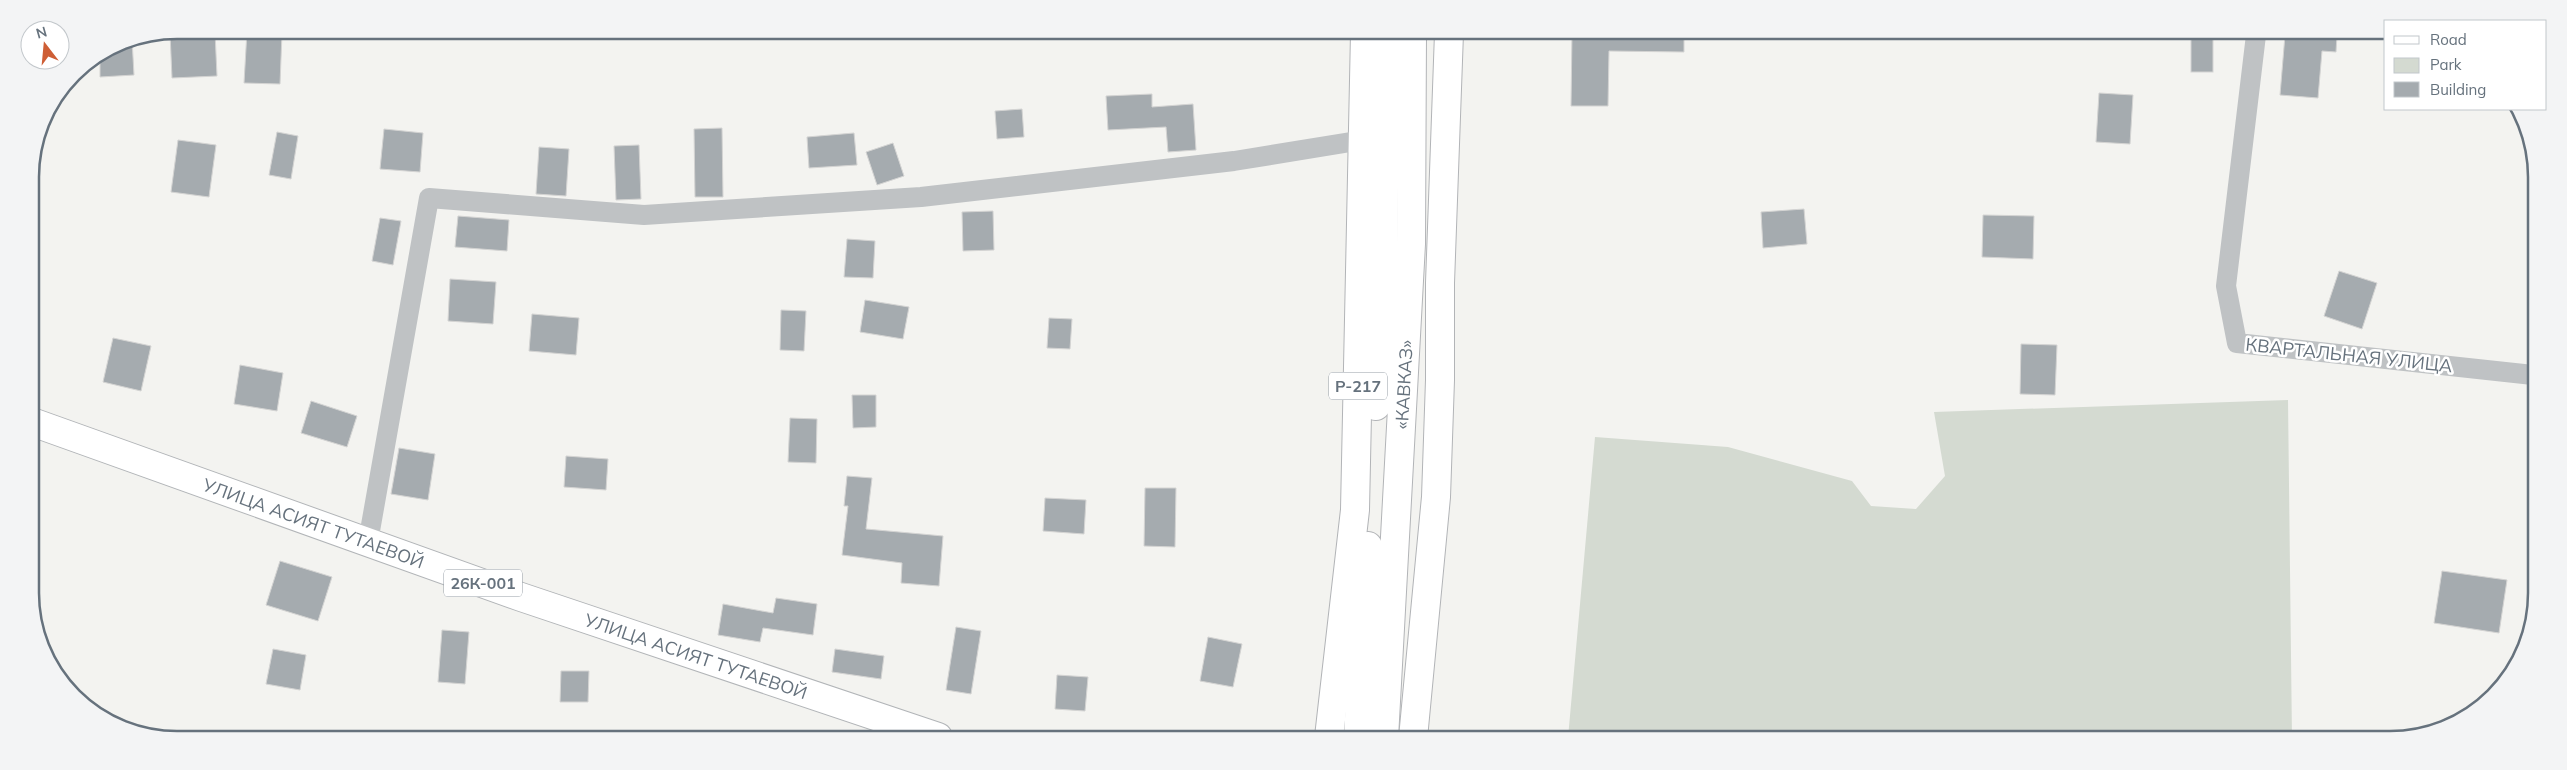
<svg xmlns="http://www.w3.org/2000/svg" width="2567" height="770" font-family="Mulish,sans-serif">
	<style>
		.green { fill: #d4dad1 }
		.building { fill: #a5abaf; stroke: #d4d4d3 }
		.lines { fill: none; stroke-linecap: round; stroke-linejoin: round }
		.primary-casing { stroke: #b2b5b8; stroke-width: 30 }
		.highway-casing { stroke: #b2b4b7; stroke-width: 30 }
		.street { stroke: #bfc2c4; stroke-width: 20 }
		.primary { stroke: #fff; stroke-width: 28 }
		.highway { stroke: #fff; stroke-width: 28 }
		.labels { text-anchor: middle; dominant-baseline: central; stroke-width: 5; stroke-linejoin: round; paint-order: stroke }
		.shield { fill: #fff; stroke: #949ca4; stroke-width: 1 }
		.shield-label { font-size: 16px; font-weight: bold; fill: #66727d }
		.street-label { font-size: 18px; fill: #66727d; stroke: #fff }
		.rim { fill: none; stroke: #66727d; stroke-width: 2.5 }
	</style>
	<rect width="100%" height="100%" fill="#f3f3f0"/>
	<polygon class="green" points="2288,400 2292,739 1568,738 1595,437 1728,447 1852,481 1871,506 1916,509 1945,476 1934,412"/>
	<g class="building">
		<polygon points="247,31 282,33 280,84 244,83"/>
		<polygon points="215,32 217,76 172,78 170,33"/>
		<polygon points="1572,33 1684,33 1684,52 1609,51 1608,106 1571,106"/>
		<rect x="2191" y="34" width="22" height="38"/>
		<polygon points="2285,35 2337,35 2336,52 2322,51 2318,98 2280,95"/>
		<polygon points="132,39 134,75 100,77 100,56 121,41"/>
		<polygon points="2099,93 2133,95 2130,144 2096,142"/>
		<polygon points="1152,94 1152,107 1193,104 1196,150 1168,152 1166,127 1108,130 1106,96"/>
		<polygon points="1022,109 1024,137 997,139 995,111"/>
		<polygon points="722,128 723,197 695,197 694,129"/>
		<polygon points="384,129 423,133 420,172 380,169"/>
		<polygon points="277,132 298,136 291,179 269,175"/>
		<polygon points="854,133 857,165 809,168 807,137"/>
		<polygon points="178,140 216,145 209,197 171,192"/>
		<polygon points="893,143 904,176 877,185 866,152"/>
		<polygon points="639,145 641,199 616,200 614,146"/>
		<polygon points="539,147 569,149 566,196 536,194"/>
		<polygon points="1804,209 1807,244 1763,248 1761,212"/>
		<polygon points="993,211 994,250 963,251 962,212"/>
		<polygon points="1983,215 2034,216 2033,259 1982,257"/>
		<polygon points="458,216 509,220 507,251 455,247"/>
		<polygon points="380,218 401,221 393,265 372,261"/>
		<polygon points="847,239 875,241 873,278 844,277"/>
		<polygon points="2339,271 2377,283 2362,329 2324,316"/>
		<polygon points="450,279 496,282 493,324 448,321"/>
		<polygon points="865,300 909,307 903,339 860,332"/>
		<polygon points="781,310 806,311 804,351 780,350"/>
		<polygon points="532,314 579,318 576,355 529,351"/>
		<polygon points="1049,318 1072,319 1070,349 1047,348"/>
		<polygon points="113,338 151,346 141,391 103,382"/>
		<polygon points="2021,344 2057,345 2055,395 2020,394"/>
		<polygon points="240,365 283,373 277,411 234,404"/>
		<polygon points="852,395 876,395 876,427 853,428"/>
		<polygon points="311,401 357,416 347,447 301,433"/>
		<polygon points="790,418 817,419 816,463 788,462"/>
		<polygon points="399,448 435,454 428,500 391,494"/>
		<polygon points="566,456 608,459 606,490 564,487"/>
		<polygon points="847,476 872,478 866,529 943,536 939,586 901,583 902,563 842,555 848,506 844,506"/>
		<polygon points="1145,488 1176,488 1175,547 1144,546"/>
		<polygon points="1045,498 1086,500 1084,534 1043,531"/>
		<polygon points="280,561 332,577 318,621 266,605"/>
		<polygon points="2442,571 2507,580 2499,633 2434,623"/>
		<polygon points="776,598 817,604 813,635 763,628 760,642 718,635 723,604 773,613"/>
		<polygon points="956,627 981,631 971,694 946,690"/>
		<polygon points="442,630 469,632 465,684 438,682"/>
		<polygon points="1208,637 1242,644 1233,687 1200,681"/>
		<polygon points="273,649 306,655 300,690 266,684"/>
		<polygon points="835,649 884,656 881,679 832,672"/>
		<polygon points="561,671 589,671 588,702 560,702"/>
		<polygon points="1057,675 1088,677 1085,711 1055,709"/>
	</g>
	<g class="lines">
		<g class="primary-casing">
			<g id="primary">
				<path id="s1" d="M 32,422 L 521,597 L 938,737"/>
			</g>
		</g>
		<g class="highway-casing">
			<g id="highway">
				<polyline points="1376,406 1383,262 1386,33"/>
				<polyline points="1329,737 1355,510 1365,33"/>
				<polyline points="1358,738 1368,546"/>
				<path id="s2" d="M 1384,738 L 1411,244 L 1412,33"/>
				<polyline points="1413,738 1436,497 1440,380 1440,283 1449,33"/>
			</g>
		</g>
		<g class="street">
			<polyline points="2256,35 2226,286 2237,343 2533,375"/>
			<polyline points="368,542 429,198 644,215 921,197 1234,161 1363,140"/>
		</g>
		<use href="#primary" class="primary"/>
		<use href="#highway" class="highway"/>
	</g>
	<g class="labels">
		<g class="shield">
			<rect x="1329" y="372.5" width="58" height="27" rx="4"/>
			<rect x="444" y="569.5" width="78" height="27" rx="4"/>
		</g>
		<g class="shield-label">
			<text x="1358" y="386">Р-217</text>
			<text x="483" y="583">26К-001</text>
		</g>
		<g class="street-label">
			<text transform="translate(2349 355) rotate(6)">КВАРТАЛЬНАЯ УЛИЦА</text>
			<text stroke="none"><textPath href="#s2" startOffset="354">«КАВКАЗ»</textPath></text>
			<text stroke="none"><textPath href="#s1" startOffset="299">УЛИЦА АСИЯТ ТУТАЕВОЙ</textPath></text>
			<text stroke="none"><textPath href="#s1" startOffset="704">УЛИЦА АСИЯТ ТУТАЕВОЙ</textPath></text>
		</g>
	</g>
	<path d="M0 0H2567V770H0ZM177 39H2390A138 138 0 0 1 2528 177V593A138 138 0 0 1 2390 731H177A138 138 0 0 1 39 593V177A138 138 0 0 1 177 39Z" fill="#f3f4f5" fill-rule="evenodd"/>
	<path class="rim" d="M177 39H2390A138 138 0 0 1 2528 177V593A138 138 0 0 1 2390 731H177A138 138 0 0 1 39 593V177A138 138 0 0 1 177 39Z"/>
	<rect x="2384" y="20" width="162" height="90" fill="#ffffff" stroke="#c2c7cb"/>
	<rect x="2394" y="36" width="25" height="8" fill="#ffffff" stroke="#c2c7cb"/>
	<text x="2430" y="45" font-size="15" fill="#66727d">Road</text>
	<rect x="2394" y="58" width="25" height="15" fill="#d4dad1" stroke="#c2c7cb"/>
	<text x="2430" y="70" font-size="15" fill="#66727d">Park</text>
	<rect x="2394" y="82" width="25" height="15" fill="#a5abaf" stroke="#c2c7cb"/>
	<text x="2430" y="95" font-size="15" fill="#66727d">Building</text>
	<g transform="translate(45 45) rotate(344)"><circle r="24" fill="#ffffff" stroke="#c2c7cb"/>
	<path d="M0-4L9 19L0 12L-9 19Z" fill="#ce5e35"/>
	<text y="-8" font-size="14" font-weight="bold" text-anchor="middle" fill="#66727d">N</text>
	</g>
</svg>
